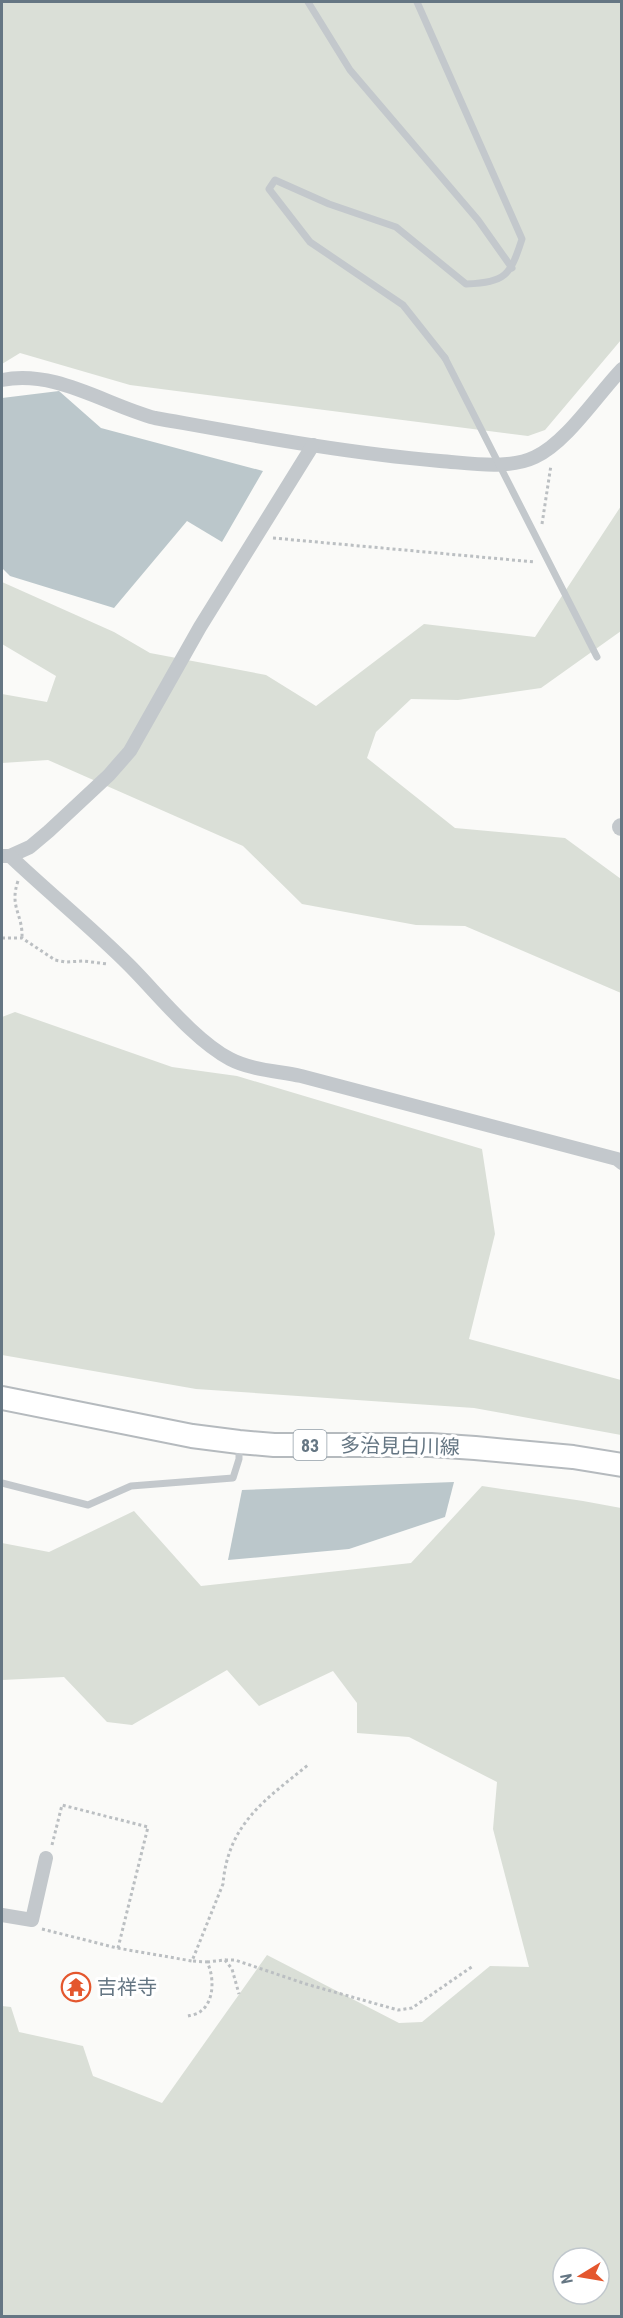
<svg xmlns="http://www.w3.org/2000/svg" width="623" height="2318" font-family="'Roboto Condensed','Noto Sans JP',sans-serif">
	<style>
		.green { fill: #dadfd7; fill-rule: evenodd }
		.water { fill: #bbc7cb }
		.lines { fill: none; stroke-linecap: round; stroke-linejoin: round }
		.primary-casing { stroke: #b5babe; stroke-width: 26 }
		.path { stroke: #bbbfc2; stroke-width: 3; stroke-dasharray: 3 3; stroke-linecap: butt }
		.service { stroke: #c3c8cc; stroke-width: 7 }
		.minor { stroke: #c3c8cc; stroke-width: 14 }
		.tertiary { stroke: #c3c8cc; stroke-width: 18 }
		.primary { stroke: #fff; stroke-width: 22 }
		.service-bridge { stroke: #c3c8cc; stroke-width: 7 }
		.labels { text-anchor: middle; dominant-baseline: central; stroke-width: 6; stroke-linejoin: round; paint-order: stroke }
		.shield { fill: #fff; stroke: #939fa8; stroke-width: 1.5 }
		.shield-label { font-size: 18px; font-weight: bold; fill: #657683 }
		.street-label { font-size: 20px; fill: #657683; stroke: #fff }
		.poi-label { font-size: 20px; fill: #657683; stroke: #fff; text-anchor: start }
	</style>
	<rect width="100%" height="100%" fill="#fafaf8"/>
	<g class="green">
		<polygon points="2,2 621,2 621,340 545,430 528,436 130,385 20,353 2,364"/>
		<polygon points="621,506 621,631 541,688 458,700 411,699 376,732 367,758 455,828 565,838 621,879 621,993 465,926 416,925 302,904 243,846 48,760 2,763 2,694 47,702 56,676 2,644 2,582 114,632 150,653 266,675 316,706 424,624 535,637"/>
		<polygon points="15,1012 172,1067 237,1076 482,1149 495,1234 469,1339 621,1380 621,1435 474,1408 196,1389 2,1355 2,1017"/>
		<path d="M 482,1486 L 583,1501 L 621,1508 L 621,2316 L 2,2316 L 2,2006 L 11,2007 L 19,2032 L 83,2046 L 93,2076 L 162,2103 L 267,1955 L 399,2023 L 422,2022 L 490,1966 L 529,1967 L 493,1829 L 497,1782 L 409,1737 L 357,1733 L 357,1703 L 333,1671 L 259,1706 L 227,1670 L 132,1725 L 107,1722 L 64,1677 L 2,1680 L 2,1543 L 49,1552 L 134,1511 L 201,1586 L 411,1563 ZM 563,2258 L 599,2258 L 599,2294 L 563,2294 Z"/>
	</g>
	<g class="water">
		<polygon points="59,391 101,428 263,471 222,542 187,521 114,608 10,576 2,568 2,398"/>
		<polygon points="454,1482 445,1517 349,1549 228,1560 242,1490"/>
	</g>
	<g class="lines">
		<g class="primary-casing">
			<polyline id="primary" points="2,1398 192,1436 239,1442 274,1445 431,1445 475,1448 573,1457 622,1465"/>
		</g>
		<g class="path">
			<polyline points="542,524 551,465"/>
			<polyline points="273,538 535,562"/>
			<path d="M 18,881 C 9,907 23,914 22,938"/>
			<polyline points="2,938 22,938 55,960 65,962 83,961 108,964"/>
			<polyline points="52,1845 62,1805 148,1827 118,1948"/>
			<path d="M 42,1929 L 117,1948 L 192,1961 L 223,1884 C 228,1824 265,1800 308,1765"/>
			<polyline points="225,1960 235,1960 306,1984 398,2010 412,2008 473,1966"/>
			<polyline points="207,1962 225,1960 232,1969 239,1994"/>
			<path d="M 188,2016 C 192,2015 198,2014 201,2011 C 215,2001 214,1975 207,1962 L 192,1961"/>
		</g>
		<g class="service">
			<polyline points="308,2 350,70 478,220 512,268"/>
			<path d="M 417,2 L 522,239 C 510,276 506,282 466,284 L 396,227 L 329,204 L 275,180 L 269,189 L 310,242 L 403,305 L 445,358"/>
			<polyline points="2,1483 88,1505 131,1486 233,1478 239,1459 239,1444"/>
		</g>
		<g class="minor">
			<path d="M 2,380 C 55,369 106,405 155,418 C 250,435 344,453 440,461 C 469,463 508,470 535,457 C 567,442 597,395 622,369"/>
			<polyline points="2,856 10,856 30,847 49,831 109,775 130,751 200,627 313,445"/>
			<path d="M 10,856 C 49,893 91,927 129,965 C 158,994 194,1040 230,1059 C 251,1070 278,1071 301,1076 L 617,1159 L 622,1163"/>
			<polyline points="2,1915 32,1920 46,1858"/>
		</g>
		<polyline class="tertiary" points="621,827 622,827"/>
		<use href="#primary" class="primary"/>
		<polyline class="service-bridge" points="445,358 597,657"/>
	</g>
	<defs>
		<g id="temple-ring" transform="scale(1.5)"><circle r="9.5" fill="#fff" stroke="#e4572e" stroke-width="1.5"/><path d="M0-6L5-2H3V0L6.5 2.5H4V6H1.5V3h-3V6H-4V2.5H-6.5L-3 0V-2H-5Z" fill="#e4572e"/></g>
	</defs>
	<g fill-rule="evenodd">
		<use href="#temple-ring" x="76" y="1987"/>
	</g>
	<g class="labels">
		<rect class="shield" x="293.5" y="1430" width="33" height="30" rx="4.5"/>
		<g class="shield-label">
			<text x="310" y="1445">83</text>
		</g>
		<g class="street-label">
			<text transform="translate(400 1446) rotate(1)">多治見白川線</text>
		</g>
		<g class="poi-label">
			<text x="97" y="1987">吉祥寺</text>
		</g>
	</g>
	<rect width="623" height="2318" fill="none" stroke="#657683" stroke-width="6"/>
	<g transform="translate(581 2276) rotate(259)"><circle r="28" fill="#ffffff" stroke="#c1c8cd" stroke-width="1.5"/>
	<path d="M0-4.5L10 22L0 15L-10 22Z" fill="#e4572e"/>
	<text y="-9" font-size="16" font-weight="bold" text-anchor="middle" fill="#657683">N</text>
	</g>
</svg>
